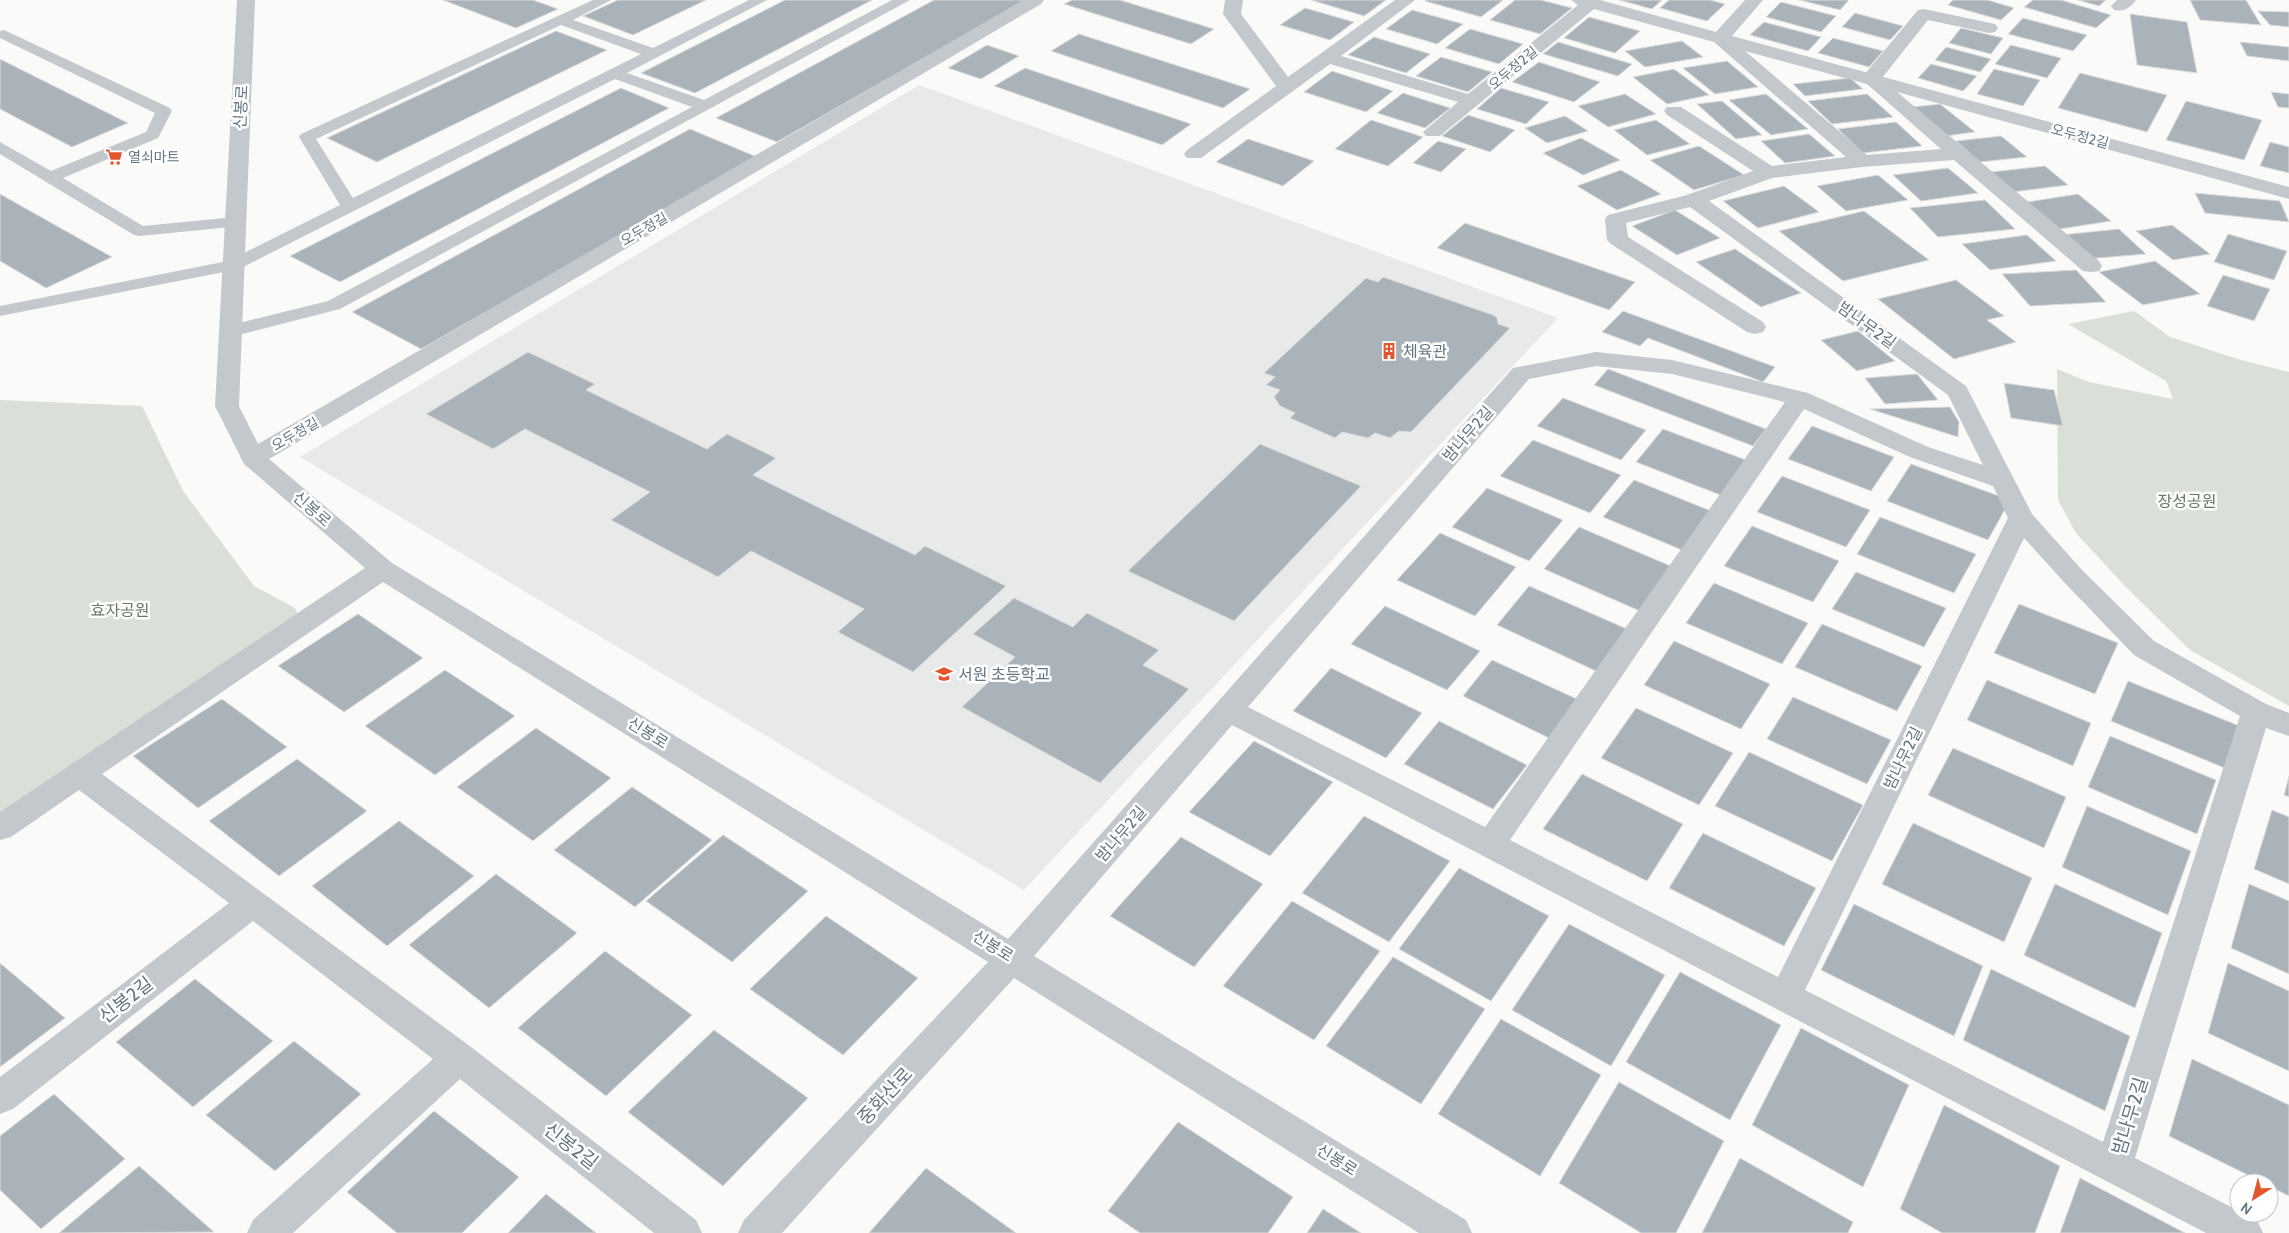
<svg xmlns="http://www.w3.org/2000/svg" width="2289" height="1233" font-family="Cabin,'Noto Sans KR',sans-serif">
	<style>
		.built { fill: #e8e9e9 }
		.green { fill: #dadfd7 }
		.building { fill: #aab3b9; stroke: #dcdcda }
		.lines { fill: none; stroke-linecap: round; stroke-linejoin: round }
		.service { fill: #c3c8cc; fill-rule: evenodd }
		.pedestrian { fill: #c3c8cc; fill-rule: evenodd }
		.minor { fill: #c3c8cc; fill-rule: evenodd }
		.labels { text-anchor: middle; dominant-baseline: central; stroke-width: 5; stroke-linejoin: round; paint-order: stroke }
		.far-street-label { font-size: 14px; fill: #657683; stroke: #fff }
		.far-poi-label { font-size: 14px; fill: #657683; stroke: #fff; text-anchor: start }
		.street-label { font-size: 16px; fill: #657683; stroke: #fff }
		.poi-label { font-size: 16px; fill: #657683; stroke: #fff; text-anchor: start }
		.park-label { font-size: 16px; fill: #687a64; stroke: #fff }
		.near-street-label { font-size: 19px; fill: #657683; stroke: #fff }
	</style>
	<rect width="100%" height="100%" fill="#fafaf8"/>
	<polygon class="built" points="919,85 1558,318 1024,890 300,457"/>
	<g class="green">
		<polygon points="2134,311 2170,337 2241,360 2289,372 2289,706 2190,650 2125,586 2076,533 2058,500 2057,369 2089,382 2173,399 2166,381 2068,324"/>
		<polygon points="0,400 142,406 183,491 254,586 295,608 306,633 0,831"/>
	</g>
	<g class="building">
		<polygon points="443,0 533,0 558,9 516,28"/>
		<polygon points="618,0 706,0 633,35 583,16"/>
		<polygon points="785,0 872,0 695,93 641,73"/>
		<polygon points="934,0 1026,0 777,142 716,118"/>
		<polygon points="1072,0 1120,0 1214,29 1191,44 1064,4"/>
		<polygon points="1311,0 1386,0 1364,16"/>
		<polygon points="1426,0 1503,0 1481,17 1425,1"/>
		<polygon points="1515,0 1541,0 1572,8 1540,34 1490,20"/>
		<polygon points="1619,0 1662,0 1652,9"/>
		<polygon points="1669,0 1710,0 1725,4 1707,21 1660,8"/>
		<polygon points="1799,0 1849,0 1840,10"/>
		<polygon points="1953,0 1988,0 2014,8 2001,20 1948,5"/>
		<polygon points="2033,0 2061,0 2111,15 2096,28 2024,7"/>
		<polygon points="2078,0 2106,0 2099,6"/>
		<polygon points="2190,0 2246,0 2261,25 2200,20"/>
		<polygon points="1781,2 1836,16 1821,32 1766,17"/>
		<polygon points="1305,8 1354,22 1330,40 1280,25"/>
		<polygon points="1412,10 1463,24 1437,44 1386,29"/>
		<polygon points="2258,11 2289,12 2289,27 2270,25"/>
		<polygon points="1855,13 1903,26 1890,40 1842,27"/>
		<polygon points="2130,14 2187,22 2197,73 2137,65"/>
		<polygon points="1589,17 1640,31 1615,53 1564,38"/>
		<polygon points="2023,18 2087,35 2073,51 2008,34"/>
		<polygon points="1764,22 1821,37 1808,51 1750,35"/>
		<polygon points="1961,28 2003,38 1991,54 1949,43"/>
		<polygon points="1470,29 1523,44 1499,64 1445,48"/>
		<polygon points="556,31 607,50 377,162 327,138"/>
		<polygon points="1079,34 1250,89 1223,108 1051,51"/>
		<polygon points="1374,37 1430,54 1406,73 1348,55"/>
		<polygon points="1833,38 1883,51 1869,67 1818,53"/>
		<polygon points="1682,41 1703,57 1645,67 1625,51"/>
		<polygon points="1558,42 1632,64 1618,76 1543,54"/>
		<polygon points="2240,42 2289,47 2289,61 2247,56"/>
		<polygon points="987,45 1019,56 981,79 948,68"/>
		<polygon points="2011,45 2061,58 2047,78 1995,64"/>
		<polygon points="1946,47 1991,59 1980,72 1935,60"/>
		<polygon points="1441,57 1492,72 1468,92 1416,76"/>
		<polygon points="0,59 128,123 72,147 0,109"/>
		<polygon points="1727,61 1758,87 1715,94 1683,68"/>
		<polygon points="1539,62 1600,82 1574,102 1512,82"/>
		<polygon points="1931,64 1977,76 1963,91 1918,78"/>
		<polygon points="1025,68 1191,124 1162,145 994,86"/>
		<polygon points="1674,69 1709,95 1667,104 1633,77"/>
		<polygon points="1994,69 2040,80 2023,106 1977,94"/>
		<polygon points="1332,71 1393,91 1366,112 1304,92"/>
		<polygon points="2080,73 2167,95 2147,132 2058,108"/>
		<polygon points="1850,78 1863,89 1805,96 1793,84"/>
		<polygon points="621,88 669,108 340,282 290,256"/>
		<polygon points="1501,88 1549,102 1526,124 1477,109"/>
		<polygon points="2271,92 2289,94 2289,108 2278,107"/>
		<polygon points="1403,93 1450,108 1425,128 1377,113"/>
		<polygon points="1625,94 1656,114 1608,127 1578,106"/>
		<polygon points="1766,94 1808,129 1771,135 1729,100"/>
		<polygon points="1867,94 1893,117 1832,124 1808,101"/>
		<polygon points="1722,101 1762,135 1736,139 1697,104"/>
		<polygon points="2186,101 2262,120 2244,160 2166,140"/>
		<polygon points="1940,104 1975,132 1946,136 1912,107"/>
		<polygon points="1468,115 1515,130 1490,152 1442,136"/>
		<polygon points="1565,116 1588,131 1547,143 1525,128"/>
		<polygon points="1371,120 1423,137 1388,166 1335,149"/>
		<polygon points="1656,120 1690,144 1647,155 1614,130"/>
		<polygon points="1896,122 1922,146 1863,153 1838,129"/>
		<polygon points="690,129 757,157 421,349 352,312"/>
		<polygon points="1809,134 1835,156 1785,163 1761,141"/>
		<polygon points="2001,136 2027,157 1980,162 1956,141"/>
		<polygon points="1581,138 1620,160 1583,175 1543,153"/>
		<polygon points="1248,139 1314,161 1283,186 1216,162"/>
		<polygon points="1438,141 1466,149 1441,172 1413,163"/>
		<polygon points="2270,142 2289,147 2289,173 2260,166"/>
		<polygon points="1699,146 1744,175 1694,190 1650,160"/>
		<polygon points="2045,166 2068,185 2013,192 1991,172"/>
		<polygon points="1948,168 1978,193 1921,201 1893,175"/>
		<polygon points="1621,170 1661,194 1617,210 1577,186"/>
		<polygon points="1878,175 1908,200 1846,211 1817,186"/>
		<polygon points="1784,186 1819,212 1758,228 1723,201"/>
		<polygon points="2195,193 2280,201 2289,222 2205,213"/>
		<polygon points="0,194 112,257 46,288 0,261"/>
		<polygon points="2078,194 2111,221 2060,229 2027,202"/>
		<polygon points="1985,200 2015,229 1938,237 1910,208"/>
		<polygon points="1675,210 1720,238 1677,255 1632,226"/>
		<polygon points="1864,211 1929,260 1843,281 1779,231"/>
		<polygon points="1465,223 1635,282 1609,310 1437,248"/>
		<polygon points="2172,225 2210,254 2173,260 2136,231"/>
		<polygon points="2119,229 2146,254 2087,259 2061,235"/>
		<polygon points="2228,234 2287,251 2274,280 2214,262"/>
		<polygon points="2027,235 2056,261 1990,270 1962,244"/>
		<polygon points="1735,249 1801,293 1761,307 1696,262"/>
		<polygon points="2155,261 2200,294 2143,305 2099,272"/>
		<polygon points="2076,270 2106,302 2030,306 2002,274"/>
		<polygon points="2223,275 2270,289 2254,321 2207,306"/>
		<polygon points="1383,277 1493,315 1497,318 1498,324 1510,328 1411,432 1399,431 1390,438 1375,433 1368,438 1342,432 1335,438 1290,418 1295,413 1280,406 1274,397 1280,390 1266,385 1275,377 1264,373 1366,278 1378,282"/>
		<polygon points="1956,280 2004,316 1987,320 2016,342 1954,359 1878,299"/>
		<polygon points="1623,311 1775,367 1763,382 1648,338 1640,346 1602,332"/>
		<polygon points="1858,331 1895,361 1857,371 1821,340"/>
		<polygon points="528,352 595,384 586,390 707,449 727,434 776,458 753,475 915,555 925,546 1006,586 913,672 838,632 864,609 751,551 718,577 611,520 650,492 525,429 493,449 426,414"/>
		<polygon points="1608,369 1766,429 1753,446 1594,385"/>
		<polygon points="1917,374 1938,400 1885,404 1865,378"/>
		<polygon points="2004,383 2054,390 2063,426 2011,418"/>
		<polygon points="1563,398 1646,430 1621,460 1537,426"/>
		<polygon points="1950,407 1959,422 1958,437 1870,409"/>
		<polygon points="1812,426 1894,457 1871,491 1788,459"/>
		<polygon points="1663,429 1754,463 1728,498 1636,462"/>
		<polygon points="1533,440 1621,475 1590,513 1500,476"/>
		<polygon points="1260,444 1361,486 1234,621 1128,571"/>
		<polygon points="1911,464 2010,500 1988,540 1887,501"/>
		<polygon points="1782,476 1870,510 1846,547 1757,512"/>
		<polygon points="1634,480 1711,511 1682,550 1603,517"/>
		<polygon points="1487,488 1563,520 1529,561 1452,527"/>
		<polygon points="1880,517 1976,554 1954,593 1857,554"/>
		<polygon points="1752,526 1839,561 1813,602 1724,566"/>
		<polygon points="1579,527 1673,567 1640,611 1544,569"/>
		<polygon points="1440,533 1516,567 1475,616 1397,580"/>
		<polygon points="1856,572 1946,608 1924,647 1832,609"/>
		<polygon points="1714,583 1808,623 1782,664 1686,623"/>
		<polygon points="1529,586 1627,629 1596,671 1497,625"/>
		<polygon points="1014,598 1073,627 1087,613 1159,650 1143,665 1189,689 1100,783 962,707 1015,657 973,634"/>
		<polygon points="2019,604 2118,643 2095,694 1994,653"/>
		<polygon points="1385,606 1480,651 1447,690 1351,644"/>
		<polygon points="358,614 423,658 344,712 278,666"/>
		<polygon points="1822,624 1922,666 1897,711 1795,667"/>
		<polygon points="1674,641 1770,684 1741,729 1644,685"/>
		<polygon points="1492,660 1579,700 1551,739 1463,696"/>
		<polygon points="1331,668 1422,713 1386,758 1293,711"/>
		<polygon points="445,670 515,716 435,775 365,726"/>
		<polygon points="1987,680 2091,723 2073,766 1967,720"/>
		<polygon points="2128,681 2242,727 2227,769 2111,721"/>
		<polygon points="1793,697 1891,740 1867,784 1767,739"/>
		<polygon points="222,699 287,747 198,808 133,756"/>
		<polygon points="1636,708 1733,753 1699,805 1601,758"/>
		<polygon points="1439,721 1527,765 1493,809 1404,764"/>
		<polygon points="536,728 611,778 533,841 457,787"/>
		<polygon points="2110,736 2216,780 2197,834 2088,787"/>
		<polygon points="1254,741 1333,782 1270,856 1189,812"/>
		<polygon points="1953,748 2066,797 2044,848 1928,795"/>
		<polygon points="1749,752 1863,805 1832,861 1715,806"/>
		<polygon points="297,759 367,811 279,876 209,821"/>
		<polygon points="1582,774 1683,824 1647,881 1543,829"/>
		<polygon points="2289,776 2289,797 2284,795"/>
		<polygon points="632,787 712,840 635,907 554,850"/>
		<polygon points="2087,806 2191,851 2168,915 2062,867"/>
		<polygon points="2272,810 2289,817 2289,884 2254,869"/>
		<polygon points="1364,816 1450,861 1389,942 1302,893"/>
		<polygon points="399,821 474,876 387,946 312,886"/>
		<polygon points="1913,823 2032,878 2004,942 1882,884"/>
		<polygon points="1703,833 1816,888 1784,946 1669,888"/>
		<polygon points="723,835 808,891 732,962 646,901"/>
		<polygon points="1181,837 1263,884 1194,967 1110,916"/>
		<polygon points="1459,868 1549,916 1491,1001 1399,949"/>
		<polygon points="496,874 577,933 489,1008 409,945"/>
		<polygon points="2055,884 2162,933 2135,1008 2024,955"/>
		<polygon points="2249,884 2289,901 2289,974 2231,948"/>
		<polygon points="1292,901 1380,951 1314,1040 1223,986"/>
		<polygon points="1854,904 1983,966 1954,1036 1821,970"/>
		<polygon points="826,916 918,978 843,1055 750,989"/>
		<polygon points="1569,924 1665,975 1611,1066 1512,1010"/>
		<polygon points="605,951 692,1015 606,1096 518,1028"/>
		<polygon points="1393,957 1485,1009 1421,1104 1326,1046"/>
		<polygon points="0,963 65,1018 0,1067"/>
		<polygon points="2228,963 2289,991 2289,1071 2208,1033"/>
		<polygon points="1991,969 2130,1036 2105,1111 1963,1040"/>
		<polygon points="1680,972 1781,1025 1730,1120 1626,1062"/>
		<polygon points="195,979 273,1041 193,1107 116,1042"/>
		<polygon points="1501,1019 1601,1075 1540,1176 1438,1114"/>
		<polygon points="1801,1028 1909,1085 1863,1187 1752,1125"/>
		<polygon points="714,1030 808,1098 723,1186 628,1112"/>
		<polygon points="294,1041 361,1094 275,1171 206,1115"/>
		<polygon points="2192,1059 2289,1105 2289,1196 2269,1186 2269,1183 2264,1183 2169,1136"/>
		<polygon points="1619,1082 1724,1141 1676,1233 1641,1233 1559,1183"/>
		<polygon points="54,1094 125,1159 41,1229 0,1190 0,1136"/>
		<polygon points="1944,1105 2060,1166 2035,1233 1942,1233 1900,1209"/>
		<polygon points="434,1111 519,1177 462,1233 397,1233 347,1192"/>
		<polygon points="1178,1122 1293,1197 1268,1233 1140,1233 1108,1211"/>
		<polygon points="1740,1158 1853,1222 1848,1233 1702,1233"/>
		<polygon points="139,1166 214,1232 59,1233"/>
		<polygon points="926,1168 1016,1233 869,1233"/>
		<polygon points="2080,1178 2185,1233 2060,1233"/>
		<polygon points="546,1194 596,1233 508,1233"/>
		<polygon points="1323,1209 1361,1233 1307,1233"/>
	</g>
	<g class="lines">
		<g class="service">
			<path d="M 593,0 L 611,0 L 573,20 L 653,48 L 749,0 L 767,0 L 627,73 L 704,100 L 892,0 L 910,0 L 340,309 L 230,337 L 223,335 L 221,331 L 223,327 L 328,301 L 692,107 L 615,79 L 239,269 L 0,316 L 0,306 L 228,261 L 340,205 L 299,137 L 301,134 ZM 561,25 L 641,54 L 353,198 L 316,139 Z"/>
			<polygon points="4,30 170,108 172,111 158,138 63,178 143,226 235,217 241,218 244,222 241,226 140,236 134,235 0,154 0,142 51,171 146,132 155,113 0,38 0,31"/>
		</g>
		<g class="pedestrian">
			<path d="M 2117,0 L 2136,0 C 2130,8 2124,12 2114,10 L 2111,6 Z"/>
			<polygon points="1924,9 1995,24 1998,28 1995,32 1989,33 1928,20 1878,83 1864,83 1862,79 1864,75 1918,10"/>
		</g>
		<path class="minor" d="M 237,0 L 255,0 L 239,406 L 258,444 L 1023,0 L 1044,0 L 1041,4 L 269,459 L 392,563 L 1008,939 L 1513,368 L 1596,352 L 1672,360 L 1808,393 L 1928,447 L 1983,465 L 1948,395 L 1690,207 L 1626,223 L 1628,237 L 1763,322 L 1766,327 L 1763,332 L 1755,334 L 1747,332 L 1611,244 L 1607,240 L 1605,219 L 1608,215 L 1687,195 L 1753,171 L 1667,115 L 1664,111 L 1667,107 L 1681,107 L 1772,166 L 1846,157 L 1714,42 L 1594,9 L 1440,136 L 1426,136 L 1423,132 L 1458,102 L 1330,64 L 1201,158 L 1187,158 L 1184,154 L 1187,150 L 1276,86 L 1223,14 L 1225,0 L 1243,0 L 1241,14 L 1288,77 L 1395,0 L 1415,0 L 1341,56 L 1468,94 L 1578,5 L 1571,0 L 1600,0 L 1716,32 L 1745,0 L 1763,0 L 1732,36 L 2289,187 L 2289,199 L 1897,92 L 2099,261 L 2102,266 L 2099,271 L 2091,272 L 2083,271 L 1954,160 L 1862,167 L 1772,178 L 1709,201 L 1966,386 L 2032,514 L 2082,570 L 2154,641 L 2266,704 L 2289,713 L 2289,736 L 2266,728 L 2135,1158 L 2239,1211 L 2239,1213 L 2257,1220 L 2263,1233 L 2206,1233 L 1232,725 L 1034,956 L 1466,1220 L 1472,1233 L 1419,1233 L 1014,978 L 782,1233 L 738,1233 L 744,1220 L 988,962 L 383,582 L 102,774 L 471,1047 L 696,1220 L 702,1233 L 654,1233 L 460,1079 L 293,1233 L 247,1233 L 253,1220 L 433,1059 L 253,921 L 13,1109 L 0,1114 L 0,1077 L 229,903 L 79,790 L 11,837 L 0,840 L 0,812 L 365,568 L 244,464 L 215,406 ZM 1745,51 L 1867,84 L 1941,149 L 1867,155 ZM 1596,366 L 1672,374 L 1785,402 L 1485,827 L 1248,707 L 1529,379 ZM 1804,409 L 1910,457 L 1993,486 L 2008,518 L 1778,977 L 1510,840 ZM 2024,538 L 2064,582 L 2134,655 L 2240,716 L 2103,1142 L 1805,990 Z"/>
	</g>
	<defs>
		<g id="supermarket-bare" transform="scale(1.35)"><path d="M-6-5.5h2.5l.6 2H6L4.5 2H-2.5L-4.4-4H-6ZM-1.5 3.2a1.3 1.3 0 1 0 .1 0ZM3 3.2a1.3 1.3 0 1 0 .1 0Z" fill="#e4572e" stroke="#fff" stroke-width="2.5" paint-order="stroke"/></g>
		<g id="building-bare" transform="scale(1.35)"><path d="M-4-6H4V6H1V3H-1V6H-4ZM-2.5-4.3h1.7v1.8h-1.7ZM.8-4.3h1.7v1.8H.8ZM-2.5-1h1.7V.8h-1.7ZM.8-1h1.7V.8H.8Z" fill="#e4572e" stroke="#fff" stroke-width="2.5" paint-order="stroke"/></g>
		<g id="school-bare" transform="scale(1.35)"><path d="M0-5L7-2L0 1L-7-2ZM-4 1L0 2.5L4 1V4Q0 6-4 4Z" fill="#e4572e" stroke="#fff" stroke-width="2.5" paint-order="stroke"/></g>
	</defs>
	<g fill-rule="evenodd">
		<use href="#supermarket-bare" x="114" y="157"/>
		<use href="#building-bare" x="1389" y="351"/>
		<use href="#school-bare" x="944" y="674"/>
	</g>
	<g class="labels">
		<g class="far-street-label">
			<text transform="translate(1513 68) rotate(-40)">오두정2길</text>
			<text transform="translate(2080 136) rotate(15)">오두정2길</text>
			<text transform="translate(644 229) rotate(-30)">오두정길</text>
			<text transform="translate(295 434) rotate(-30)">오두정길</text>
		</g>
		<g class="far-poi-label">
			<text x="128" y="157">열쇠마트</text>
		</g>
		<g class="street-label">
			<text transform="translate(241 107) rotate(-87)">신봉로</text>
			<text transform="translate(1867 325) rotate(36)">밤나무2길</text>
			<text transform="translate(1468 434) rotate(-49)">밤나무2길</text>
			<text transform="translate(312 509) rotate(41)">신봉로</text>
			<text transform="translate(648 733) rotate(32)">신봉로</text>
			<text transform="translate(1903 758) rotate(-64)">밤나무2길</text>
			<text transform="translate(1121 834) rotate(-49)">밤나무2길</text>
			<text transform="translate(993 946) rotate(32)">신봉로</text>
			<text transform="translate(1337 1160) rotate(32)">신봉로</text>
		</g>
		<g class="poi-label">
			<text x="1403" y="351">체육관</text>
			<text x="958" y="674">서원 초등학교</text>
		</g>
		<g class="park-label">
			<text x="2187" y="501">장성공원</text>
			<text x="120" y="610">효자공원</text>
		</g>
		<g class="near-street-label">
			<text transform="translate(126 1000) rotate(-38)">신봉2길</text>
			<text transform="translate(885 1096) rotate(-47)">중화산로</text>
			<text transform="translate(2130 1116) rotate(-73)">밤나무2길</text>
			<text transform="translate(571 1146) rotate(38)">신봉2길</text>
		</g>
	</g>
	<g transform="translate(2254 1198) rotate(216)"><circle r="24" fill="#ffffff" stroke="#c1c8cd"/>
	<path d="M0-4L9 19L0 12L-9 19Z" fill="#e4572e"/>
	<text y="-8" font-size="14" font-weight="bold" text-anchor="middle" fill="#657683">N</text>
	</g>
</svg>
